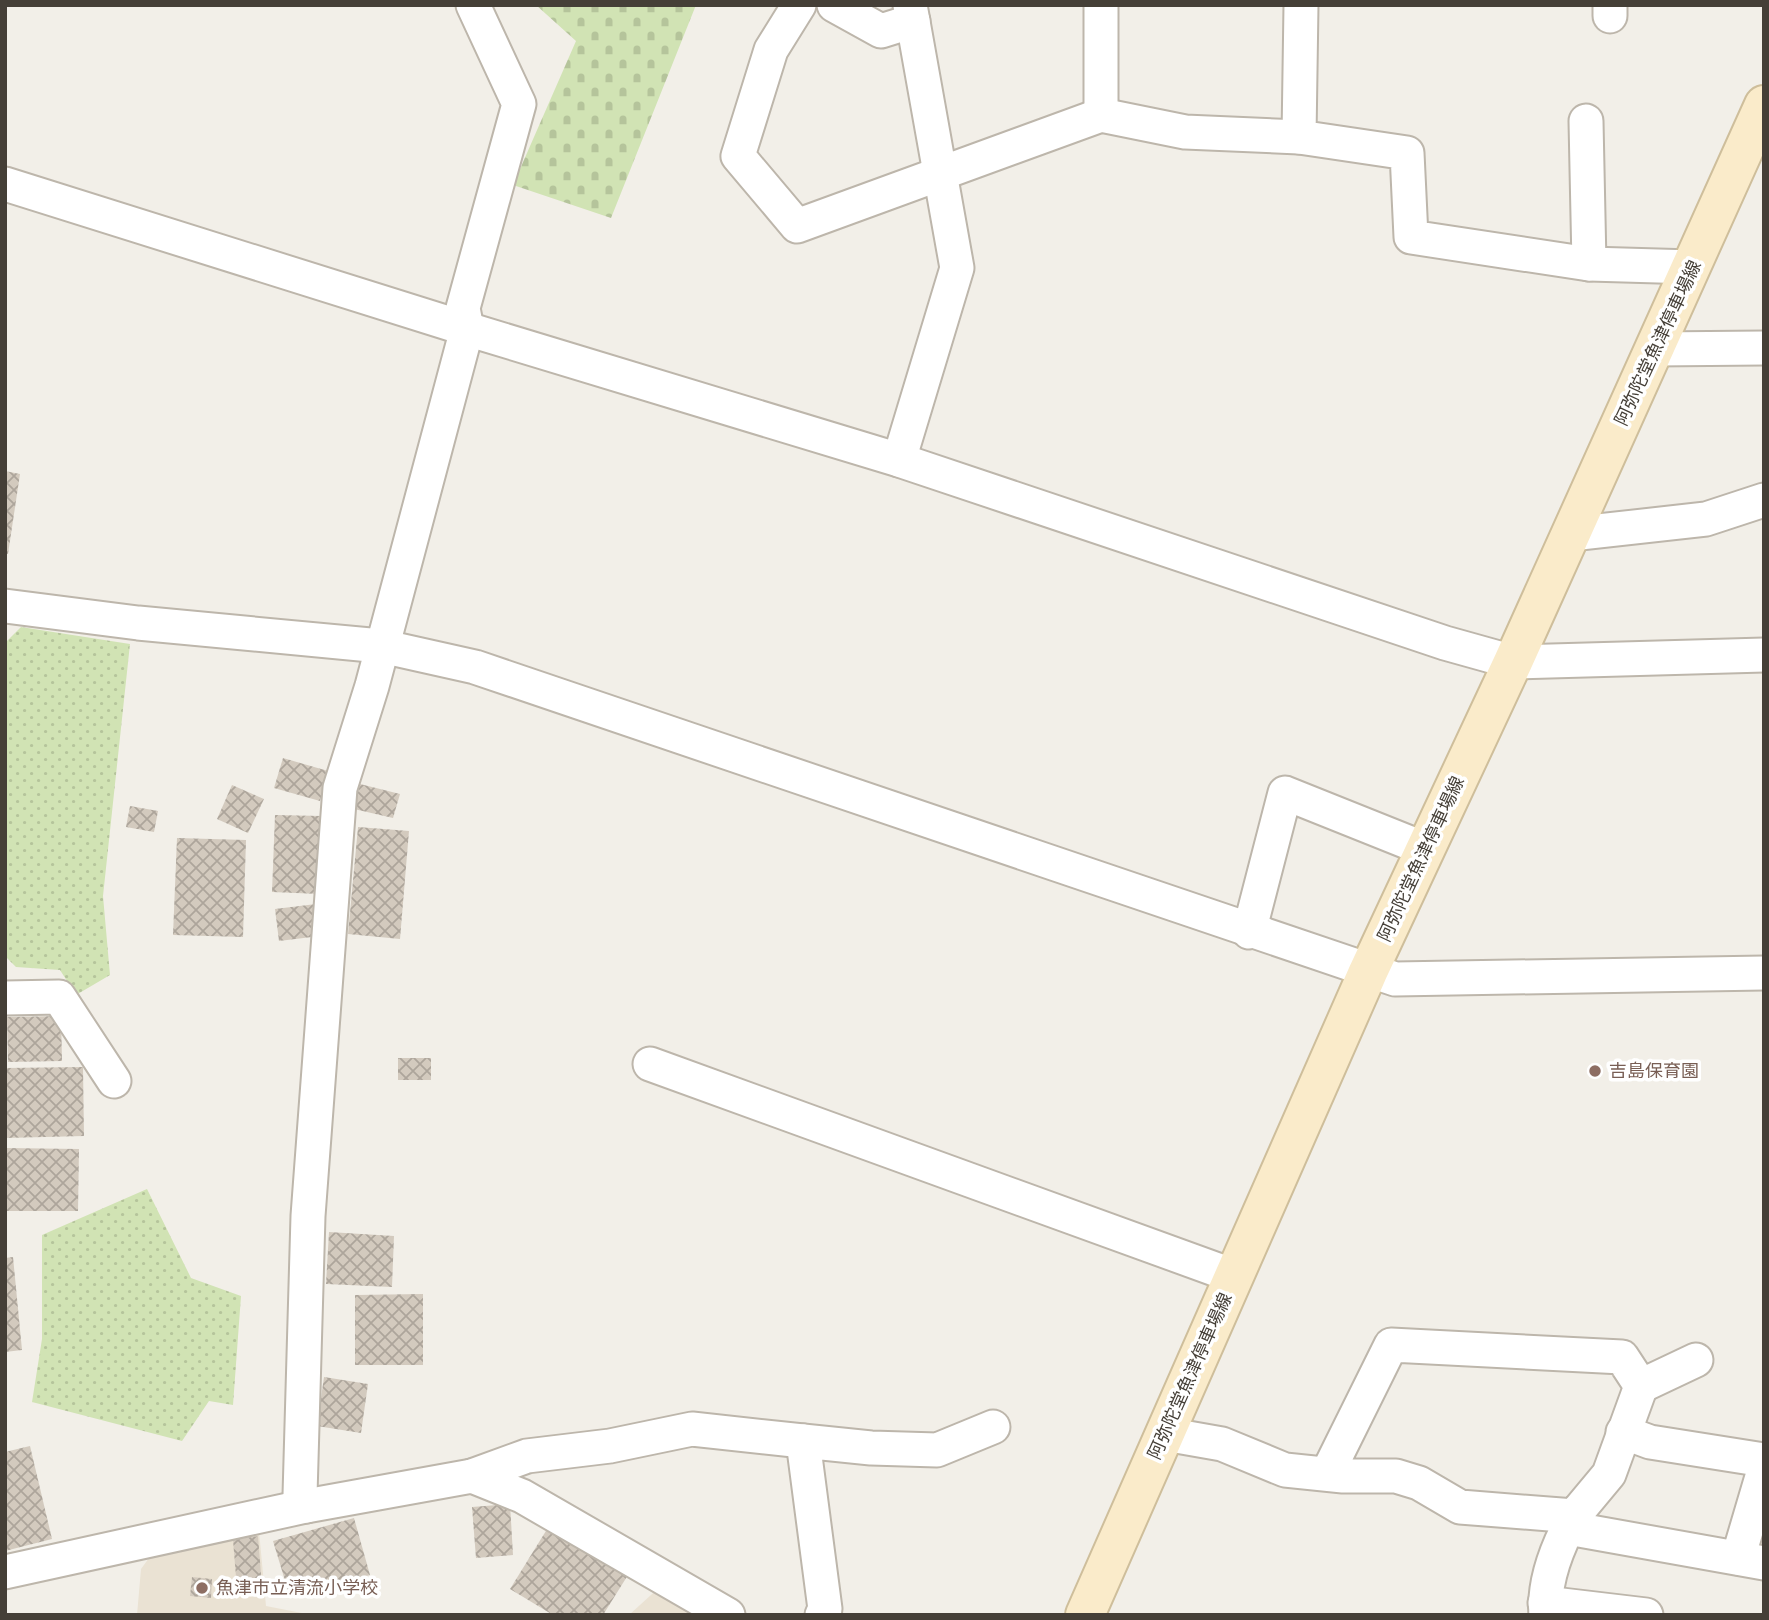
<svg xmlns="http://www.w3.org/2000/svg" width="1769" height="1620" font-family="Arial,'Noto Sans JP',sans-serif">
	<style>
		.education { fill: #eae2d3 }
		.grass { fill: url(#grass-dots) }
		.cemetery { fill: url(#cemetery-stones) }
		.building { fill: url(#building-cross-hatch) }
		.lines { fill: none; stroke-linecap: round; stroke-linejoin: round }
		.street-casing { stroke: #bdb6ab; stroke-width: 37 }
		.secondary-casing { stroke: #cebe9b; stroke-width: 42 }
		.street { stroke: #fff; stroke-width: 33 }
		.secondary { stroke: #faebca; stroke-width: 38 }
		.education-dot { fill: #8d6e63; stroke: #fff; stroke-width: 2.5 }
		.labels { text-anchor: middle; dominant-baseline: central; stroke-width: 7; stroke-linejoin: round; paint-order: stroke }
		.street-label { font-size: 18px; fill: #453f37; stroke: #fff }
		.education-label { font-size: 18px; fill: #785e54; stroke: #fff; text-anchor: start }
	</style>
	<defs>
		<pattern id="grass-dots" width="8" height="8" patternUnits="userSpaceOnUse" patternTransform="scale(1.75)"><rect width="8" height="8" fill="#d1e3b4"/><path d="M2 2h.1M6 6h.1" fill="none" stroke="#b5c49b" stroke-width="1.8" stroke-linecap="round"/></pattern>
		<pattern id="cemetery-stones" width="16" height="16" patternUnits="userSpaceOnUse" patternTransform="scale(1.75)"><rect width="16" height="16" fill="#d1e3b4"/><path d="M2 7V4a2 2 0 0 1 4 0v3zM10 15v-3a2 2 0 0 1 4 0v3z" fill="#b5c49b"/></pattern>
		<pattern id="building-cross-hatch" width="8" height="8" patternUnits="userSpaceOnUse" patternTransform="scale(1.75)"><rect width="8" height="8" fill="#d3cabe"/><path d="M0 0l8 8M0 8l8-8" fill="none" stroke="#ada59b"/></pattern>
	</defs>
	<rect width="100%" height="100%" fill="#f2efe8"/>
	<g class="education">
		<polygon points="259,1531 266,1606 312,1615 137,1615 141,1569 149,1558"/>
		<polygon points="662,1585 714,1615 629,1615"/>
	</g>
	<g class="grass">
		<polygon points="21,627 130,644 103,896 110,975 76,995 60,970 16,967 5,956 5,643"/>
		<polygon points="147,1189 191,1278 241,1296 233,1405 209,1401 182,1441 32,1402 42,1339 42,1235"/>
	</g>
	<polygon class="cemetery" points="536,5 696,5 611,218 513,185 576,41"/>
	<g class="building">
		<polygon points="5,471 20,474 8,554 5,553"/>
		<polygon points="283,758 328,771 320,801 274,788"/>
		<polygon points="360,784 400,794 393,818 354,809"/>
		<polygon points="232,785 264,799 248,833 217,819"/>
		<polygon points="130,806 158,811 154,832 126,827"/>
		<polygon points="275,815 322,816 319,894 272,892"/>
		<polygon points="358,827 409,831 400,939 348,934"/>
		<polygon points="177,838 246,840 243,937 173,935"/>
		<polygon points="316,904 320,936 279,941 275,909"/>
		<polygon points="61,1016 62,1061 8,1062 7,1017"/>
		<rect x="398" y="1058" width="33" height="22"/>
		<polygon points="83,1067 84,1136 5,1138 5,1068"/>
		<polygon points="7,1148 79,1149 78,1211 7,1211"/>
		<polygon points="329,1232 394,1236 392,1287 326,1284"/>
		<polygon points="13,1257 22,1350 5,1352 5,1258"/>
		<polygon points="423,1294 423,1365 355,1365 355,1295"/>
		<polygon points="324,1377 368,1384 361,1433 317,1426"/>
		<polygon points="30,1446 52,1539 5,1551 5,1452"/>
		<polygon points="510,1504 513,1555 476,1558 472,1507"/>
		<polygon points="354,1518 370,1575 290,1597 273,1541"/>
		<polygon points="549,1526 628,1575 603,1615 553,1615 510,1589"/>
		<polygon points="258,1536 262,1587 237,1589 233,1540"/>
		<polygon points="192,1577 212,1579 211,1598 190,1596"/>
	</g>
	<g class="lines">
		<g class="street-casing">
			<g id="street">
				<polyline points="799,5 771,50 738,156 797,226 1101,115 1185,132 1299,137"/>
				<polyline points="834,5 881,31 913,21"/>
				<polyline points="1101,5 1101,115"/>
				<polyline points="1301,5 1299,137 1407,153 1411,237 1589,264 1693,267"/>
				<polyline points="1610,16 1610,5"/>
				<polyline points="1586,121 1589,264"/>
				<polyline points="5,184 467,329 899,460 1445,643 1513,662 1764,655"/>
				<polyline points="1654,349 1764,348"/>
				<polyline points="899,460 957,268 910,5"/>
				<polyline points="1571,534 1706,519 1764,500"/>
				<polyline points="5,606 138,623 381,646 475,667 1395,979 1764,973"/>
				<polyline points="1249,932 1285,793 1425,849"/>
				<polyline points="5,998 59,997 114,1081"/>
				<polyline points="650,1064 1234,1276"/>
				<polyline points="1641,1386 1696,1360"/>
				<polyline points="1623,1432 1650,1442 1764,1460"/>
				<polyline points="1165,1434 1222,1444 1285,1470 1343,1476 1396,1476 1419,1483 1460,1507 1574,1516 1609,1474 1641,1386 1622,1357 1391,1345 1327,1474"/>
				<polyline points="472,1476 527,1456 610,1446 692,1429 803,1441"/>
				<polyline points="306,1506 300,1495 308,1216 340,788 372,686 467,329 463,308 519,104 473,5"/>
				<polyline points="1568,1528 1764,1563"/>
				<polyline points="1738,1558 1764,1470"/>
				<polyline points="5,1572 306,1506 472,1476 522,1496 728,1615"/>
				<polyline points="1545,1603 1646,1615"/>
				<polyline points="822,1615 825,1609 803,1441 871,1448 937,1450 993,1427"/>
				<path d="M 1546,1615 C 1543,1580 1558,1545 1574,1516"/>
			</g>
		</g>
		<g class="secondary-casing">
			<polyline id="secondary" points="1085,1615 1368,972 1513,662 1764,105"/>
		</g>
		<use href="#street" class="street"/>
		<use href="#secondary" class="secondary"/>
	</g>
	<g class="education-dot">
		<circle cx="1595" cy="1071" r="7"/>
		<circle cx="202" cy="1588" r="7"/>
	</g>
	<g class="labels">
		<g class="street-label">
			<text transform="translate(1658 343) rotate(-65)">阿弥陀堂魚津停車場線</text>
			<text transform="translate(1421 859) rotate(-65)">阿弥陀堂魚津停車場線</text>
			<text transform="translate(1190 1376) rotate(-66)">阿弥陀堂魚津停車場線</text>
		</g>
		<g class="education-label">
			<text x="1609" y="1071">吉島保育園</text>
			<text x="216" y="1588">魚津市立清流小学校</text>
		</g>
	</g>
	<rect width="1769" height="1620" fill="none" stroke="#453f37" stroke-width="14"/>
</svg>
